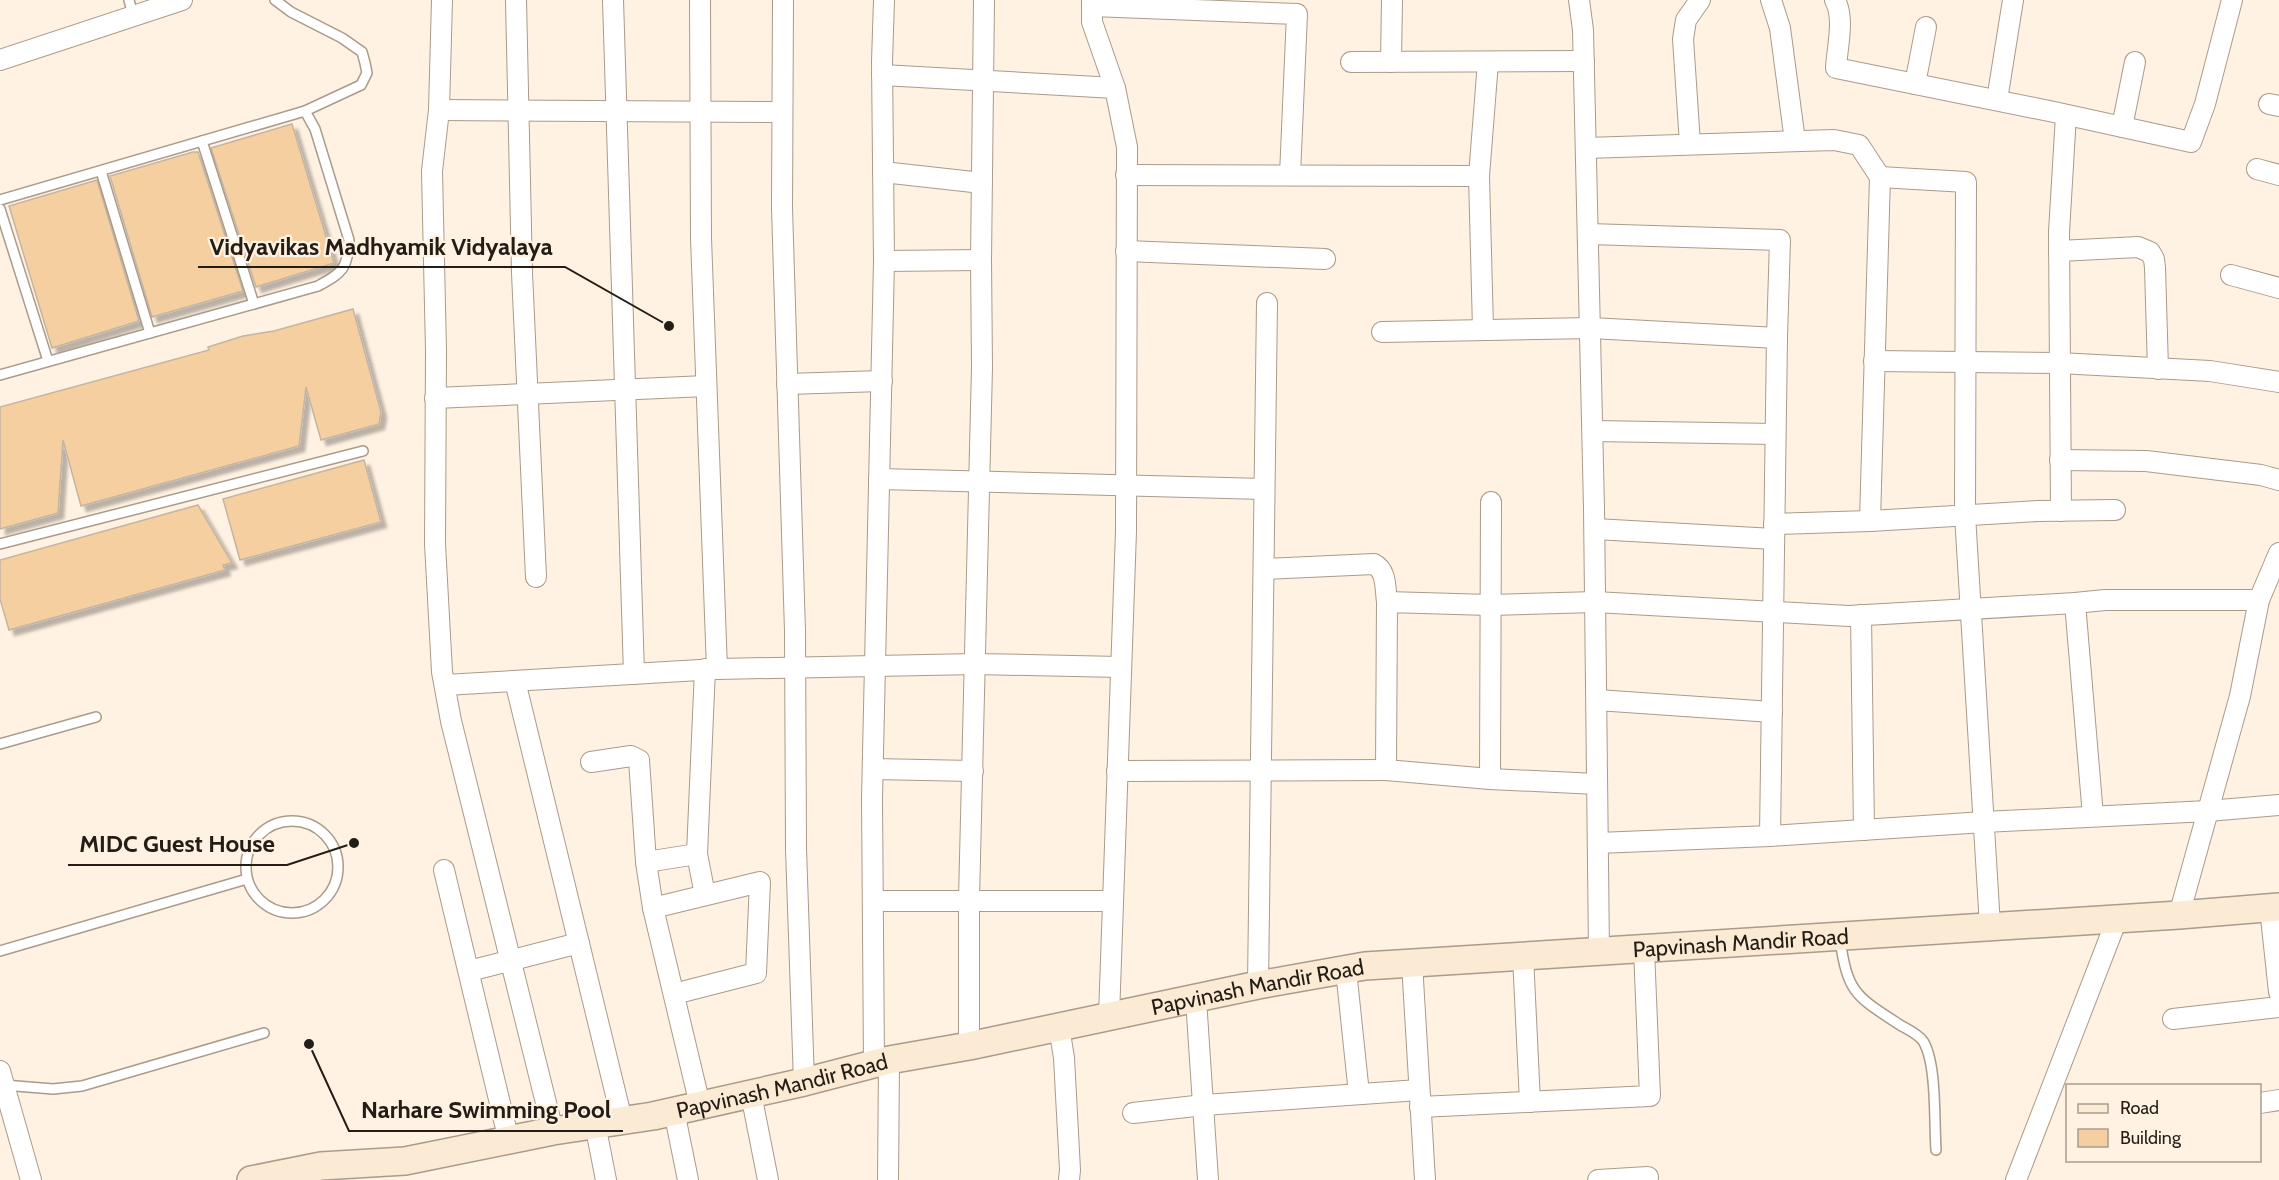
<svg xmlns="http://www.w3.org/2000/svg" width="2279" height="1180" font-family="Cabin,sans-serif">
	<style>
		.building { fill: #f6cfa1; stroke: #c4b5a3; stroke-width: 1.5; filter: url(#shadow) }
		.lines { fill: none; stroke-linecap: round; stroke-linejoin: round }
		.lane-casing { stroke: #aa9b8a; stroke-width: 12 }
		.street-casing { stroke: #aa9b8a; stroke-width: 22 }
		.secondary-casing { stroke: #aa9b8a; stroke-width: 30 }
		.lane { stroke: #fff; stroke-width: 9 }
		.street { stroke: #fff; stroke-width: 20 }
		.secondary { stroke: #fbead4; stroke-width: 27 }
		.labels { text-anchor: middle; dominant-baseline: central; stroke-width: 4.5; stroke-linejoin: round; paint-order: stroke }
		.street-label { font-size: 22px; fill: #231d16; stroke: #fff2e3 }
		.leader { fill: none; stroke: #231d16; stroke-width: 2 }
		.callout-dot { fill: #231d16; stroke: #fff2e3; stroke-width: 2 }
		.callout-label { font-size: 24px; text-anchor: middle; font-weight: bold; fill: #231d16; stroke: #fff2e3; stroke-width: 4.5; stroke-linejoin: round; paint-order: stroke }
	</style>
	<defs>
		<filter id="shadow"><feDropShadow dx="5.5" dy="5.5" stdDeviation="1.5" flood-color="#0004"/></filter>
	</defs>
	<rect width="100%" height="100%" fill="#fff2e3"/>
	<g class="building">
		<polygon points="292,124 334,263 256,287 211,148"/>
		<polygon points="193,152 198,152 243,291 152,317 110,176"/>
		<polygon points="97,180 139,321 52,348 9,206"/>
		<polygon points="353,309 381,412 379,424 321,440 306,387 299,446 81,506 63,440 58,513 0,529 0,407 209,350 208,347 243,336 274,331"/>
		<polygon points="364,460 381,522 240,560 223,499"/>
		<polygon points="198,505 232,563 223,565 225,570 9,630 0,599 0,560"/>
	</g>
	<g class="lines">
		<g class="lane-casing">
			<g id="lane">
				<polyline points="129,0 133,15"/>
				<polyline points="275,0 291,12 342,38 362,52 365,63 367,73 361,85 305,111"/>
				<polyline points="202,141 254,304"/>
				<polyline points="101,171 150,333"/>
				<path d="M 0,200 L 305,111 L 315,129 L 349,240 C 347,270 343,272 318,286 L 0,375"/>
				<polyline points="0,209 48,361"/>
				<polyline points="0,544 363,451"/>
				<polyline points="0,744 96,717"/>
				<circle cx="292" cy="867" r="46"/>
				<path d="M 1840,940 C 1848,994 1856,996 1900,1025 C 1907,1029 1918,1034 1923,1041 C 1937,1063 1934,1122 1936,1150"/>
				<polyline points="0,951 247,879"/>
				<polyline points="4,1085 53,1089 82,1086 264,1033"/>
			</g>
		</g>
		<g class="street-casing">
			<g id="street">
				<polyline points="442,0 439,110 432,171 436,351 435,544 442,672 451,721 553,1131"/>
				<polyline points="516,0 522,273 536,577"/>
				<polyline points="613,0 634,674"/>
				<polyline points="783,0 782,208 795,631 796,849 804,1082"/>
				<polyline points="1092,0 1092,22 1115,88 1127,147 1126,531 1109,1017"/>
				<polyline points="1579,0 1583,30 1594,508 1599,952"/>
				<polyline points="1771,0 1780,28 1795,141"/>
				<path d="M 1835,0 C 1845,19 1837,47 1836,68 L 2054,112 L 2191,142 L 2205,104 L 2232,0"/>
				<polyline points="1092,6 1297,14 1290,175"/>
				<polyline points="0,60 182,0"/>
				<polyline points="1351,62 1584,61"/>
				<polyline points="1391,62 1392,0"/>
				<polyline points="882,75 1115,88"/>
				<polyline points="1915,84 1926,27"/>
				<polyline points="1997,100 2013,0"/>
				<polyline points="2269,104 2279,106"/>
				<polyline points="439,110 782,112"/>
				<polyline points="2122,127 2135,62"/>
				<polyline points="1690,144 1683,39 1686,20 1700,0"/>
				<polyline points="1586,148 1834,140 1859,145 1880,177 1870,521 2038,511 2115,510"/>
				<polyline points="2257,169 2279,175"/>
				<polyline points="883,172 982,183"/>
				<polyline points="1126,175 1479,176"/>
				<polyline points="1880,177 1966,182 1965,515 1990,926"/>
				<polyline points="1589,234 1780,240 1777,338"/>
				<polyline points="1126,251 1325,259"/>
				<polyline points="2059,251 2138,247 2150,252 2154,259 2155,268 2158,369"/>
				<polyline points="884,261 981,260"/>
				<polyline points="2231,275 2279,288"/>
				<polyline points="1483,329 1479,176 1488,62"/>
				<polyline points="1382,332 1591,328 1777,338 1770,836 1598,843"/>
				<polyline points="1874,361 2059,363 2210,371 2279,382"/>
				<polyline points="787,384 882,381"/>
				<polyline points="435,398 706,386"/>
				<polyline points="1593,431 1775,434"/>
				<polyline points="2060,460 2146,461 2261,475 2279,480"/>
				<polyline points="879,479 1264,489"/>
				<polyline points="2061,511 2059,232 2066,115"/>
				<polyline points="1774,524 1870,521"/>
				<polyline points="1595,529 1774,539"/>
				<path d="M 1264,569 L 1374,564 C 1387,571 1385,588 1387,602"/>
				<polyline points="2075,603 2093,816"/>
				<polyline points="1861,615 1864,830"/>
				<polyline points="717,669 976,664 1120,667"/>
				<polyline points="515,681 622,1120"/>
				<polyline points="445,685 717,669 701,238 700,0"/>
				<polyline points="1597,700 1772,712"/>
				<polyline points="591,762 631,756 639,760 646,862 653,908"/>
				<polyline points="873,769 973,771"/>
				<polyline points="1117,771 1386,770"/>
				<polyline points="1490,779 1491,502"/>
				<polyline points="1597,784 1490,779 1386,770 1387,602 1490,605 1595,602 1849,616 2075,603 2105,600 2259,600"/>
				<polyline points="1770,836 1984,822 2208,811 2279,805"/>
				<polyline points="697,854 705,669"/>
				<polyline points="646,862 697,854 705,895"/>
				<polyline points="444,870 509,1141"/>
				<polyline points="873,901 1113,901"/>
				<polyline points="2270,908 2279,992"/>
				<polyline points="2179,915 2240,696 2259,600 2279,553"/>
				<polyline points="1523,956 1530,1102"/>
				<polyline points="1412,963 1425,1180"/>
				<polyline points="1346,970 1359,1094"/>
				<polyline points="469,971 579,943"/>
				<polyline points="1258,985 1267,303"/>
				<polyline points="674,994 756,973 760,882 653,908 700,1105"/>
				<polyline points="1196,999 1208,1180"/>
				<polyline points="2173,1019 2279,1007"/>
				<polyline points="1059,1027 1064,1058 1070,1170 1069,1180"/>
				<polyline points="969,1046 969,899 982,367 981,260 984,0"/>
				<polyline points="874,1063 872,799 884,261 882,62 884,0"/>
				<polyline points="0,1071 31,1180"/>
				<polyline points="751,1094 768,1180"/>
				<polyline points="2260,1103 2279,1100"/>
				<polyline points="1420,1107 1650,1096 1644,949"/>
				<polyline points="674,1111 688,1180"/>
				<polyline points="1133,1113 1204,1105 1419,1090"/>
				<polyline points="595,1124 606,1180"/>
				<polyline points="888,1180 889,1060"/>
				<polyline points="1598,1180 1648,1177"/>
				<polyline points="2016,1180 2117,919"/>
			</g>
		</g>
		<g class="secondary-casing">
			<g id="secondary">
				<path id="s1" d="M 251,1180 L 321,1166 L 405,1161 L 553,1131 L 653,1116 L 804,1082 L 889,1060 L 969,1046 L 1258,985 L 1365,966 L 2179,915 L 2279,907"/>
			</g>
		</g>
		<use href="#lane" class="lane"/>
		<use href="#street" class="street"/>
		<use href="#secondary" class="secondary"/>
	</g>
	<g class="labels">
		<g class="street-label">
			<text stroke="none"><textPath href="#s1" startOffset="1512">Papvinash Mandir Road</textPath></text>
			<text stroke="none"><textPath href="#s1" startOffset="1026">Papvinash Mandir Road</textPath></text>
			<text stroke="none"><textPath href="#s1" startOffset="540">Papvinash Mandir Road</textPath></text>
		</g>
	</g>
	<path class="leader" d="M669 326L565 267H198M354 843L287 865H68M309 1044L349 1131H623"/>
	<g class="callout-dot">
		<circle cx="669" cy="326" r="6"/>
		<circle cx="354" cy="843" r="6"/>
		<circle cx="309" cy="1044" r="6"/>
	</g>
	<g class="callout-label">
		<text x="381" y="255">Vidyavikas Madhyamik Vidyalaya</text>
		<text x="177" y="852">MIDC Guest House</text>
		<text x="486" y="1118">Narhare Swimming Pool</text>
	</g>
	<rect x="2066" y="1084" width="195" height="78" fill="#fff2e3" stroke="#a79d91" stroke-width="1.5"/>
	<rect x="2078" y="1104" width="30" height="9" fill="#fbead4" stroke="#a79d91" stroke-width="1.5"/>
	<text x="2120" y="1114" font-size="18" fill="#231d16">Road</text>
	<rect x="2078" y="1129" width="30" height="18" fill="#f6cfa1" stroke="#a79d91" stroke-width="1.5"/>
	<text x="2120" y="1144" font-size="18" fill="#231d16">Building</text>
</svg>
